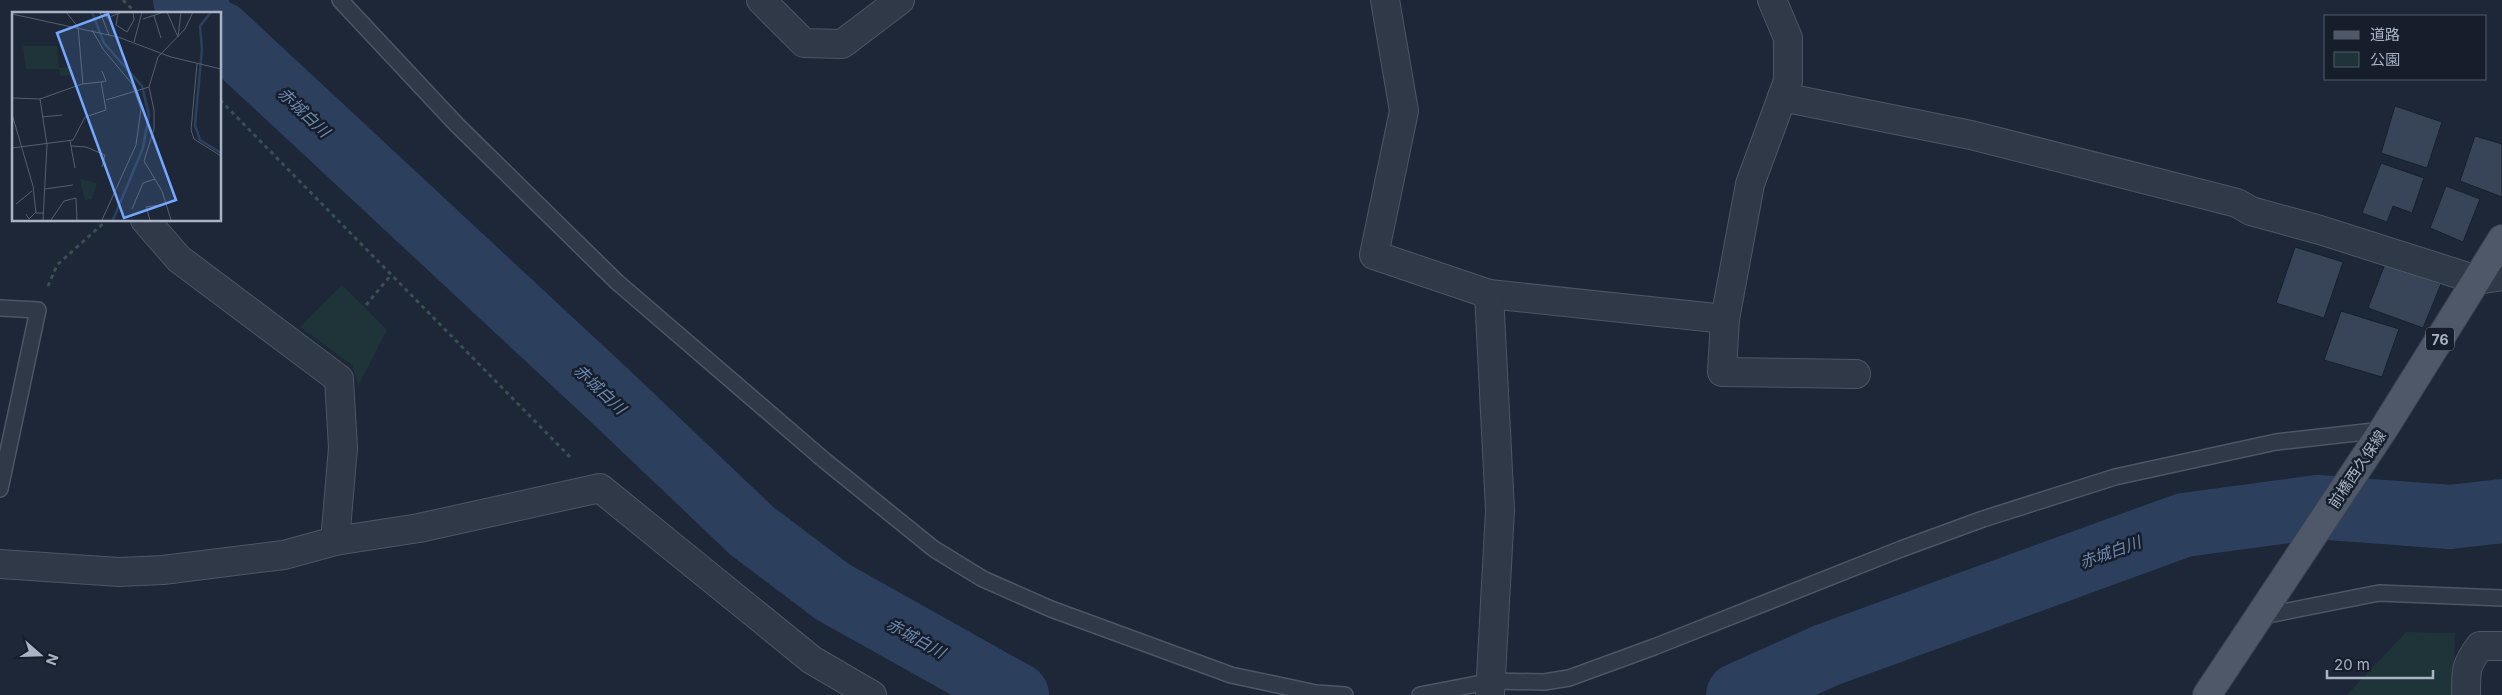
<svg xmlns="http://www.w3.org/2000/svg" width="2502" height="695" font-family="Inter,'Noto Sans JP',sans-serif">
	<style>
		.green { fill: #1f3438 }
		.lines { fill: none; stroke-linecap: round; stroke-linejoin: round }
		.river { stroke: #2c405e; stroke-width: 64 }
		.building { fill: #384558; stroke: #18202d }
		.service-casing { stroke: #4d5665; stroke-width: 18 }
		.minor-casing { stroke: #4d5665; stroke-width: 30 }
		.primary-casing { stroke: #394250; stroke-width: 30 }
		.path { stroke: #395052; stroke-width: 3; stroke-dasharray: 4 4; stroke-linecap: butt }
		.service { stroke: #303947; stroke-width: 15 }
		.minor { stroke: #303947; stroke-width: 28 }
		.primary { stroke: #4e5868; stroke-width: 28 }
		.labels { text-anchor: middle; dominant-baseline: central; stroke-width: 5; stroke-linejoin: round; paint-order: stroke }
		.shield { fill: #161e2b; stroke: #7d8697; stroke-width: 1 }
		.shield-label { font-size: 14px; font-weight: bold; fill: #a9b3c5 }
		.street-label { font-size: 15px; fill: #a9b3c5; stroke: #161e2b }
		.water-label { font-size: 16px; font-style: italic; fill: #6e89b1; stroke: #161e2b }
		.inset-river { fill: none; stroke: #2c405e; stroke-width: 2.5 }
		.inset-road { fill: none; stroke: #555f70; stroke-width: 1 }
		.view { fill: #74a7ff; fill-opacity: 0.15; stroke: #74a7ff; stroke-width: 2.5 }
		.inset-edge { fill: none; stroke: #a9b3c5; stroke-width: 2.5 }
	</style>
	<rect width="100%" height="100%" fill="#1d2737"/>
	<g class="green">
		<polygon points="342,285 387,330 358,386 352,365 300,327"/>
		<polygon points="2406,632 2455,633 2453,695 2347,695"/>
	</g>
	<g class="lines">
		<g class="river">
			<polyline points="185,0 200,14"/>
			<polyline points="220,33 608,394 752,531 833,592 1017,695"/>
			<polyline points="1738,695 1827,655 2184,525 2317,507 2450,517 2502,511"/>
		</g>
	</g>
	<g class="building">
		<polygon points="2395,106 2442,122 2427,168 2381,153"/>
		<polygon points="2475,136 2502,144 2502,197 2460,181"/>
		<polygon points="2381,163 2424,178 2412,213 2393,206 2387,222 2362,213"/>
		<polygon points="2446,186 2480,199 2463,242 2430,228"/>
		<polygon points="2295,247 2343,262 2324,318 2276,303"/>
		<polygon points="2385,264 2441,284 2423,328 2368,308"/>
		<polygon points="2341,311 2399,329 2382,377 2324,360"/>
	</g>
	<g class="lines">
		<g class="service-casing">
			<g id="service">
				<polyline points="340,0 457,125 617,282 824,460 934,549 983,579 1051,609 1231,675 1316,693 1345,695"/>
				<polyline points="0,308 38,310 0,489"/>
				<polyline points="2258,617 2379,593 2502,598"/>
				<polyline points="1420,695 1492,681 1544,682 1569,678 1654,647 1901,549 1983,519 2115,477 2276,442 2383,430"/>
			</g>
		</g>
		<g class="minor-casing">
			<g id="minor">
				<polyline points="761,0 804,43 842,44 900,0"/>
				<polyline points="1385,0 1404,111 1374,255 1489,294 1725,319 1750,184 1788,81 1788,38 1772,0"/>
				<polyline points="1782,97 1971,135 2237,203 2251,211 2320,230 2477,280 2502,276"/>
				<polyline points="145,220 179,259 339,379 343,448 335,541"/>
				<polyline points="1489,294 1500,510 1490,695"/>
				<polyline points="1725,319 1722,372 1856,374"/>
				<polyline points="0,564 119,572 163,570 284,555 335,541 419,528 600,488 812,660 872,695"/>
				<path d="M 2466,695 C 2466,671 2465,666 2480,646 L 2502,646"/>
			</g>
		</g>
		<g class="primary-casing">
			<polyline id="primary" points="2207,695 2383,430 2502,239"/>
		</g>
		<g class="path">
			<polyline points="123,0 137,14"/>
			<polyline points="220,100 573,460"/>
			<polyline points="48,286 57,265 107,220"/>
			<polyline points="366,305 391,275"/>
		</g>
		<use href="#service" class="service"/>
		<use href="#minor" class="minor"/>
		<use href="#primary" class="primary"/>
	</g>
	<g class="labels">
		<rect class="shield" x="2426" y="327.5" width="28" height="23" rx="4"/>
		<g class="shield-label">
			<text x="2440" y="339">76</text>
		</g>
		<g class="street-label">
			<text transform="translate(2357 469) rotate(-56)">前橋西久保線</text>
		</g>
		<g class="water-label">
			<text transform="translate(304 112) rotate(43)">赤城白川</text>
			<text transform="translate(600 389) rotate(43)">赤城白川</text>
			<text transform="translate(2110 552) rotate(-20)">赤城白川</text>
			<text transform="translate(916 638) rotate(29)">赤城白川</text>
		</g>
	</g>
	<g transform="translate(12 12)">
		<rect width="209" height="209" fill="#1d2737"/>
		<path d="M 11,34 L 45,34 L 47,56 L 57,55 L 59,63 L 48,64 L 47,57 L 14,57 ZM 68,167 L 85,171 L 80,187 L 73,188 Z" fill="#1f3438"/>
		<path class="inset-river" d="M 80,0 L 92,31 L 130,74 L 137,103 L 131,136 L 101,208M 199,0 L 188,14 L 190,37 L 183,113 L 188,128 L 209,141"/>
		<path class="inset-road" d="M 54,0 L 66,15 L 71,72M 88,0 L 97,23M 92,0 L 95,6 L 110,0M 155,0 L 166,25M 0,2 L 106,25 L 159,45 L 209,57M 106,2 L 104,13 L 115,20 L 122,8 L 121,0M 142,4 L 149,26M 131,7 L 152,0M 80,18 L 91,37 L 120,72 L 129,97 L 124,133 L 90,208M 166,25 L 169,0M 122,30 L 130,0M 185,52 L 179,118 L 182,127 L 209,144M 89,70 L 94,69 L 90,59M 0,86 L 28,87 L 70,72 L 89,70 L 94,98 L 73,105 L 61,128 L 0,136M 28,87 L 35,133 L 31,208M 94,88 L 137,75M 0,102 L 21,174 L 24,201 L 32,201M 30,105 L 50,103M 58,129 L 63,156M 59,134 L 74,135 L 93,143 L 90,155M 33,177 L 61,173M 4,192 L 20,179M 120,197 L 131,171 L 143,167M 14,202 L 17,207 L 24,200M 39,208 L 52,189 L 64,186 L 65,208M 138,208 L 134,195 L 154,192M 159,208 L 150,179 L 132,149 L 142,117 L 142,98 L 137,75 L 146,45 L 173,17 L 181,0"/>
		<path class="view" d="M 96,2 L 164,188 L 112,206 L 45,21 Z"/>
		<rect width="209" height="209" class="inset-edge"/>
	</g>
	<rect x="2324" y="15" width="162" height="65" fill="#161e2b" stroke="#515a69"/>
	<rect x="2334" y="31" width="25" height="8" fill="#4e5868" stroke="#515a69"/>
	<text x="2370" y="40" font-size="15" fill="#a9b3c5">道路</text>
	<rect x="2334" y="52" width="25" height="15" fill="#1f3438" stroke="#515a69"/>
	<text x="2370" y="65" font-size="15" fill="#a9b3c5">公園</text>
	<g transform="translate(40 655) rotate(110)" stroke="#161e2b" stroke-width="4" paint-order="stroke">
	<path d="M0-4L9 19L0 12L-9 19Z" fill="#a9b3c5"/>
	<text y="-8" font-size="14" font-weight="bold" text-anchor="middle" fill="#a9b3c5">N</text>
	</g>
	<path d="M2327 670v8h106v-8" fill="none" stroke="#a9b3c5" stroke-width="2.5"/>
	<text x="2334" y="670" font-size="15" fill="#a9b3c5" stroke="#161e2b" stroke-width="4" paint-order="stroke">20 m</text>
</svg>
